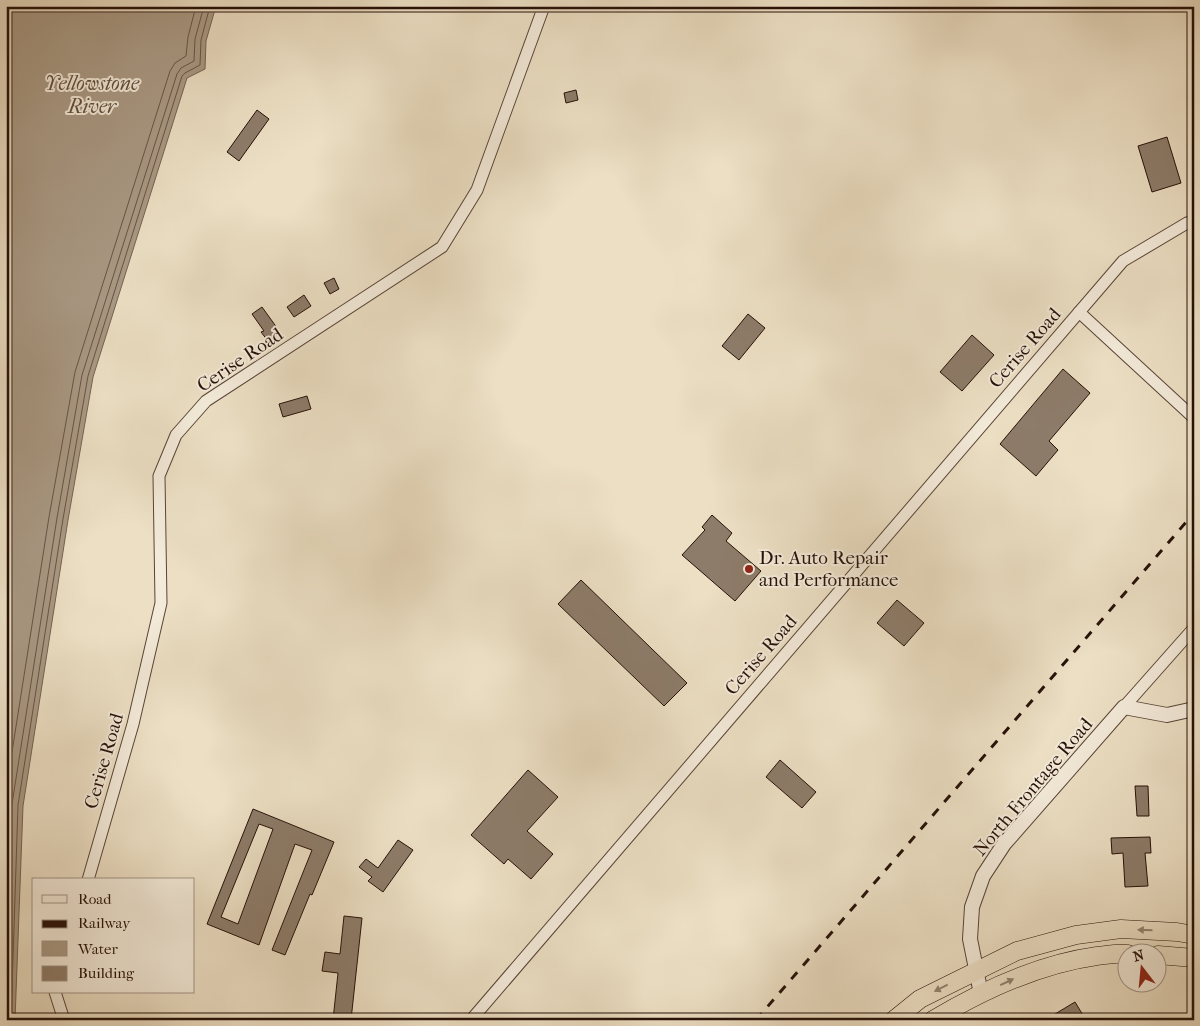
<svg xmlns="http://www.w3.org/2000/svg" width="1200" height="1026" font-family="'IM FELL French Canon',serif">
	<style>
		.water { fill: #a99984; stroke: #756252 }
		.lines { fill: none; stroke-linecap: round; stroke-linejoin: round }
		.shore { stroke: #685446; stroke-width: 1 }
		.building { fill: #8d7c6a; stroke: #261008; fill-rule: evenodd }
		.minor-casing { stroke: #584437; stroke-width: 13 }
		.tertiary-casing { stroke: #584437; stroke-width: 16 }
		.trunk-casing { stroke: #261008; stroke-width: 19 }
		.minor { stroke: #f3ead9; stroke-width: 11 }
		.tertiary { stroke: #f3ead9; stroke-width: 14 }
		.trunk { stroke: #ecdfc4; stroke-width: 18 }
		.rail { stroke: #261008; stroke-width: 3; stroke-dasharray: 9 9; stroke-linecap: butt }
		.oneway { fill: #93826f }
		.poi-dot { fill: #8f2418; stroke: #f3ead9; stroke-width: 2 }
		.labels { text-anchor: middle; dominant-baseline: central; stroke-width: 4; stroke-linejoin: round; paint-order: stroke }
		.street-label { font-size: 19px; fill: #261008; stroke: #f3ead9 }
		.poi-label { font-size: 19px; fill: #261008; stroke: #f3ead9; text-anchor: start }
		.water-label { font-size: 20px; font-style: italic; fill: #614e40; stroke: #f3ead9 }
	</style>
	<rect width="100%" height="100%" fill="#ecdfc4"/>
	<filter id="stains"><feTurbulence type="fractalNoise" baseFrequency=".004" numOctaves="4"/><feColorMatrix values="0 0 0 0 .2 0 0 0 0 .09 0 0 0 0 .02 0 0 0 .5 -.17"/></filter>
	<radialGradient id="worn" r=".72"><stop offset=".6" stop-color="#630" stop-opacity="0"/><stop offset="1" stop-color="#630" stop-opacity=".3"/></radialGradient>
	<polygon class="water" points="6,6 216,6 206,41 205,69 187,78 93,377 68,520 23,806 15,1020 6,1020"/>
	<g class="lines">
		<g class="shore">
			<polyline points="6,790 49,517 75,372 170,71 175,63 186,56 188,37 196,6"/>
			<polyline points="6,959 12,804 57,518 82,375 177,74 181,68 194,61 195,39 204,6"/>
			<polyline points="11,1020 18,805 63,519 88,376 182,76 185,73 200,65 201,40 210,6"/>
		</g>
	</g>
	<g class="building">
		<polygon points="576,90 578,100 566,103 564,93"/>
		<polygon points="257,110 269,119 239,161 227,152"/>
		<polygon points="1167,137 1181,183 1152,192 1138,146"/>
		<polygon points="334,278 339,289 330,294 324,283"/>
		<polygon points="304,295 311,306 294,317 287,307"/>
		<polygon points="262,307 280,332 268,341 261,332 264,331 252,314"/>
		<polygon points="748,314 765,328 739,360 722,346"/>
		<polygon points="972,335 994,355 962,391 940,372"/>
		<polygon points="1063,369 1090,393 1049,441 1058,450 1036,476 1000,444"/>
		<polygon points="307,396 311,409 283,417 279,404"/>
		<polygon points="712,515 732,533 726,541 761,571 735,601 682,555 705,530 702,527"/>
		<polygon points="581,580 687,683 664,706 558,604"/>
		<polygon points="897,600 924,623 904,646 877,623"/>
		<polygon points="780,760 816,792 802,808 766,777"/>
		<polygon points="528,770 558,797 527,831 553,854 531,879 508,859 504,864 471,835"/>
		<polygon points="1135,786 1148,786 1149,816 1137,816"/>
		<path d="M 253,809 L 334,842 L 312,895 L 310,894 L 285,955 L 272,950 L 312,850 L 295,844 L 259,945 L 207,924 ZM 259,824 L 273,829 L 238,924 L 221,917 Z"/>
		<polygon points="1150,837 1151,853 1145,853 1148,886 1125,887 1123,853 1112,854 1111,838"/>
		<polygon points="398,840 413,850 383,892 368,881 372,877 359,867 366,859 378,868"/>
		<polygon points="344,916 362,918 351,1020 333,1020 338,973 322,971 325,952 340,954"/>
		<polygon points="1075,1002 1086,1020 1045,1020"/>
	</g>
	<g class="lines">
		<g class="minor-casing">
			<g id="minor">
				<polyline points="1079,312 1194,418"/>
				<polyline points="1124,707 1194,628"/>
				<polyline points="88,880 133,724 161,603 159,476 176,435 206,401 442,247 477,190 544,6"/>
				<polyline points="55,992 64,1020"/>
				<polyline points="471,1020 1123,261 1187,223 1194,222"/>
			</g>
		</g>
		<g class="tertiary-casing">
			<polyline id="tertiary" points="981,994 970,939 972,907 983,876 1004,844 1124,707 1167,715 1194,709"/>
		</g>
		<g class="trunk-casing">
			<g id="trunk">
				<polyline points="1158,955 1194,958"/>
				<polyline points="894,1020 920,999 1017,951 1076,935 1121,929 1177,932 1194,935"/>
				<path d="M 933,1020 C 983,990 1038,964 1097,956 C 1107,955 1117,953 1128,954"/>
			</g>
		</g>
		<use href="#minor" class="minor"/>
		<use href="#tertiary" class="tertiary"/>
		<use href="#trunk" class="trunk"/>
		<polyline class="rail" points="756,1020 1194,513"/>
	</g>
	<defs><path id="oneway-solid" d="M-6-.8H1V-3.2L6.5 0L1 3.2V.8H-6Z" transform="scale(1.25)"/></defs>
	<g class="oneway">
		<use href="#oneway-solid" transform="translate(1145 930) rotate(-178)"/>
		<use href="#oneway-solid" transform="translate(1007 982) rotate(-25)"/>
		<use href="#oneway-solid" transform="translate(941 988) rotate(153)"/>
	</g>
	<circle class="poi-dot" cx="749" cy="569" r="5"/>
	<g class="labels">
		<g class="street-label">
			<text transform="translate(1025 348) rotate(-49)">Cerise Road</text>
			<text transform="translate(240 360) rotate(-34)">Cerise Road</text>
			<text transform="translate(761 655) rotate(-49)">Cerise Road</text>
			<text transform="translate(104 761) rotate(-74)">Cerise Road</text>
			<text transform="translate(1033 787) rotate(-50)">North Frontage Road</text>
		</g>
		<g class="poi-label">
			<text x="759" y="558">Dr. Auto Repair<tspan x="759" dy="22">and Performance</tspan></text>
		</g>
		<g class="water-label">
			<text x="92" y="83">Yellowstone<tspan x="92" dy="23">River</tspan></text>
		</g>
	</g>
	<rect width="1200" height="1026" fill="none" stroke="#ecdfc4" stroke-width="25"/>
	<rect x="8" y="8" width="1185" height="1011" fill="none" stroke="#261008" stroke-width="2.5"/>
	<rect x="12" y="12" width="1175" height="1001" fill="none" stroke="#261008"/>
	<rect x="32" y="878" width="162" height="115" fill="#f3ead9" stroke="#a19385"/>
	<rect x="42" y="895" width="25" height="8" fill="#f3ead9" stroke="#a19385"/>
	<text x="78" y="904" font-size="15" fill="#261008">Road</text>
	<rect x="42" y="920" width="25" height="8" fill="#261008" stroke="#a19385"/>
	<text x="78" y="928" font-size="15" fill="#261008">Railway</text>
	<rect x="42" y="941" width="25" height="15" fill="#a99984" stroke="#a19385"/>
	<text x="78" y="954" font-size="15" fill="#261008">Water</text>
	<rect x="42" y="966" width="25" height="15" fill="#8d7c6a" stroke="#a19385"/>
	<text x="78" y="978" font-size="15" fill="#261008">Building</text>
	<g transform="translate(1142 968) rotate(344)"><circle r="24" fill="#f3ead9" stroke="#a19385"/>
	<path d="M0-4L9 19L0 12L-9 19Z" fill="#8f2418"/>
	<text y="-8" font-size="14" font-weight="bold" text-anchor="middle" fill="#261008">N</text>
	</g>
	<rect width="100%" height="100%" filter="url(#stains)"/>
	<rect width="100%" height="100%" fill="url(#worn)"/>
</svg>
